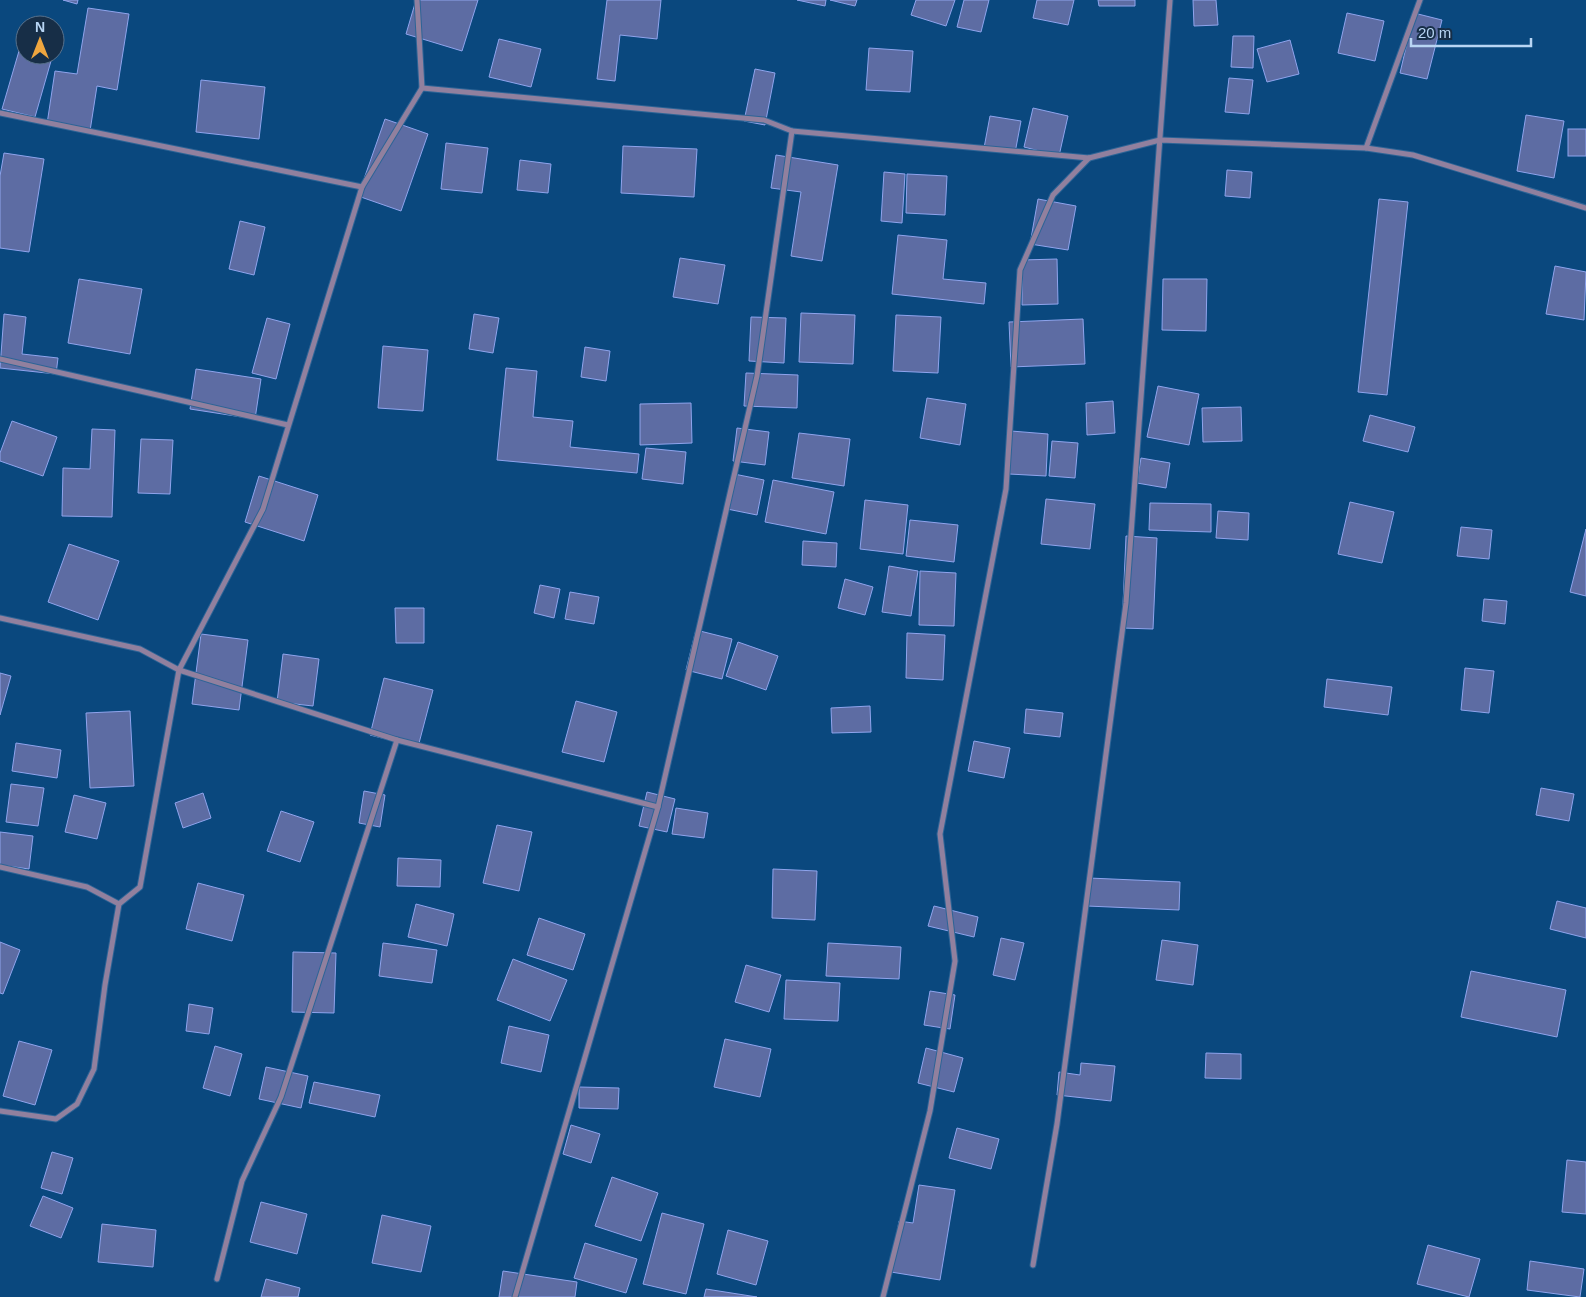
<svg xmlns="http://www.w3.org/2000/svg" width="1586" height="1297" font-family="Arial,sans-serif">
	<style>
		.building { fill: #5d6ca3; stroke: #8fa4ed }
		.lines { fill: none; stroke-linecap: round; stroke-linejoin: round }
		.street-casing { stroke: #2d6496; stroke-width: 7 }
		.street { stroke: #91809e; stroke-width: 5 }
	</style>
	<rect width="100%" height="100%" fill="#0a487e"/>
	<g class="building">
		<polygon points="63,0 78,0 77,4"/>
		<polygon points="416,0 478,0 462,51 406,34"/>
		<polygon points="607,0 661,0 657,39 620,35 615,81 597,79"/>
		<polygon points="797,0 826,0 825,6"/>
		<polygon points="830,0 857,0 855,6"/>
		<polygon points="916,0 955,0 946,26 911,15"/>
		<polygon points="964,0 989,0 981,32 957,27"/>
		<polygon points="1037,0 1074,0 1068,25 1033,18"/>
		<polygon points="1098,0 1135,0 1135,6 1099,6"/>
		<polygon points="1193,0 1216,0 1218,25 1194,26"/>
		<polygon points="88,8 129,14 117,90 97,86 90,131 47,124 55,71 77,74"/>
		<polygon points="1347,13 1384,21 1375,61 1338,53"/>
		<polygon points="1414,13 1442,20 1427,79 1400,73"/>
		<polygon points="1233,36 1254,36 1253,68 1231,67"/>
		<polygon points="499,39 541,49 531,87 489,77"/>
		<polygon points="1290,40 1299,74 1267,82 1257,49"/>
		<polygon points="869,48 913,51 910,92 866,90"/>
		<polygon points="19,51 51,61 35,117 2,109"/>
		<polygon points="755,69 775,73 765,125 744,121"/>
		<polygon points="1229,78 1253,80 1249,114 1225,112"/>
		<polygon points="201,80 265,87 259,139 196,132"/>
		<polygon points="1033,108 1068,116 1059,156 1024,147"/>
		<polygon points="1526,115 1564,121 1554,178 1517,171"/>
		<polygon points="990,116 1021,121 1015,153 984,148"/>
		<polygon points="385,119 428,134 401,211 358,196"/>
		<rect x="1568" y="129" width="18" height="27"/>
		<polygon points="446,143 488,148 482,193 441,189"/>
		<polygon points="623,146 697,149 694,197 621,193"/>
		<polygon points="4,153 44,159 29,252 0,248 0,176"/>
		<polygon points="776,155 838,165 822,261 791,256 801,192 771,188"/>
		<polygon points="520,160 551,164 548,193 517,190"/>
		<polygon points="1227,170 1252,172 1250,198 1225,196"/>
		<polygon points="884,172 905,174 902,223 881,221"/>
		<polygon points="907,174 947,176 945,215 906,213"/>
		<polygon points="1038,199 1076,206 1068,250 1030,244"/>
		<polygon points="1379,199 1408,202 1387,395 1358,392"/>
		<polygon points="240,221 265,227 254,275 229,269"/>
		<polygon points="898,235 947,240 943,279 986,283 984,304 892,294"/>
		<polygon points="680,258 725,265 718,304 673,297"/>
		<polygon points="1057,259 1058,304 1022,305 1022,260"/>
		<polygon points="1555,266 1586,272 1584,320 1546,314"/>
		<polygon points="79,279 142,289 130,354 68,343"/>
		<polygon points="1163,279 1207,279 1206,331 1162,330"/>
		<polygon points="801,313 855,315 853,364 799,362"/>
		<polygon points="4,314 26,317 22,354 58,358 56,374 0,368"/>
		<polygon points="474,314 499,318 493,353 469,349"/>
		<polygon points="896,315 941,317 938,373 893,371"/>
		<polygon points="751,317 786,318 784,363 749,361"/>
		<polygon points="267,318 290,324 276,379 252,373"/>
		<polygon points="1083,319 1085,364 1011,367 1009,322"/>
		<polygon points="383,346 428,350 423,411 378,408"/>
		<polygon points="585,347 610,351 606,381 581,377"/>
		<polygon points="506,368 537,371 533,417 573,421 570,447 639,454 637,473 497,460"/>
		<polygon points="196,369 261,379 255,419 190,409"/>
		<polygon points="746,373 798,375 797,408 744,406"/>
		<polygon points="1158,386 1199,394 1189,445 1147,437"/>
		<polygon points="927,398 966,404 960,445 920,438"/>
		<polygon points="1113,401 1115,433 1087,435 1086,403"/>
		<polygon points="691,403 692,443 640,445 640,404"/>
		<polygon points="1241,407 1242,441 1203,442 1202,408"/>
		<polygon points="1370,415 1415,427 1408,452 1363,441"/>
		<polygon points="12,421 57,437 43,476 0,461 0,453"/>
		<polygon points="737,428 769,432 765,465 733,461"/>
		<polygon points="92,429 115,430 112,517 62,516 63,468 90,469"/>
		<polygon points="1011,431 1048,434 1046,476 1009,474"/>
		<polygon points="799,433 850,439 844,486 792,478"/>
		<polygon points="141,439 173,440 170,494 138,493"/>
		<polygon points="1052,441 1078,443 1075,478 1049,476"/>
		<polygon points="646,448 686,452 683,484 642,479"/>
		<polygon points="1141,458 1170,463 1166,488 1137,483"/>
		<polygon points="734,474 764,480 757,515 727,509"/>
		<polygon points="259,476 318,495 304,541 245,522"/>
		<polygon points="773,480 834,492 826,534 765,522"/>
		<polygon points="1046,499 1095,504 1090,549 1041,544"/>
		<polygon points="865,500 908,505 903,554 860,549"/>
		<polygon points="1350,502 1394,512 1382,563 1338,554"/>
		<polygon points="1150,503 1211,504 1211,532 1149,530"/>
		<polygon points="1218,511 1249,513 1248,540 1216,538"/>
		<polygon points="910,520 958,525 954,562 906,556"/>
		<polygon points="1461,527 1492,530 1489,559 1457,556"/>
		<polygon points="1586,529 1586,596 1570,592"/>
		<polygon points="1126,536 1157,538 1153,629 1122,628"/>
		<polygon points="803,541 837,543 836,567 802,565"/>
		<polygon points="69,544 119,561 98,620 48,602"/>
		<polygon points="889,566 918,571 911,616 882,612"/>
		<polygon points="920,571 956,573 954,626 919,625"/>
		<polygon points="845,579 873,587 865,615 838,608"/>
		<polygon points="540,585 560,589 554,618 534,613"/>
		<polygon points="570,592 599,597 594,624 565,619"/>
		<polygon points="1484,599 1507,601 1505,624 1482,621"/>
		<polygon points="395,608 424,608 424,643 396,643"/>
		<polygon points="696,630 732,639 722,679 686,670"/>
		<polygon points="907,633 945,635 943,680 906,678"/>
		<polygon points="201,634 248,640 239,710 192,704"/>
		<polygon points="738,642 778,656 766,690 726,676"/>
		<polygon points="283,654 319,659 313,706 277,702"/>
		<polygon points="1465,668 1494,671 1489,713 1461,710"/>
		<polygon points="0,673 11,676 0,715"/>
		<polygon points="384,678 433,690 418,747 370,735"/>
		<polygon points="1327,679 1392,687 1388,715 1324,707"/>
		<polygon points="576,701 617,712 604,762 562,752"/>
		<polygon points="870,706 871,732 832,733 831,708"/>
		<polygon points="1026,709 1063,713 1060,737 1024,733"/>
		<polygon points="130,711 134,786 90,788 86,713"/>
		<polygon points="974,741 1010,748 1004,778 968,771"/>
		<polygon points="16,743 61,750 57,778 12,771"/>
		<polygon points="11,784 44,788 38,826 6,822"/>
		<polygon points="1541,788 1574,794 1569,821 1536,815"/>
		<polygon points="364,791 385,795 380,827 359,823"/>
		<polygon points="647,792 675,799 667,832 639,826"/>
		<polygon points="203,793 211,818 183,828 175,803"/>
		<polygon points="74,795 106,803 97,839 65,832"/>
		<polygon points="676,808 708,813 704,838 672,834"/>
		<polygon points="281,811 314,822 300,862 267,851"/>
		<polygon points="497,825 532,832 519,891 483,883"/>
		<polygon points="0,832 33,836 29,869 0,865"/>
		<polygon points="398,858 441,860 440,887 397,886"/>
		<polygon points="773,869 817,871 815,920 772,918"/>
		<polygon points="1089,878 1180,882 1179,910 1087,906"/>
		<polygon points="198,883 244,895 232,941 186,929"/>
		<polygon points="1557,901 1586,908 1586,938 1550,929"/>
		<polygon points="416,904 454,914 447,946 408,937"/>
		<polygon points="934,906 978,917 974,937 928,926"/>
		<polygon points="539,918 585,934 573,970 527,955"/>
		<polygon points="1001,938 1024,943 1015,980 993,975"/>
		<polygon points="1162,940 1198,945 1193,985 1156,980"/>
		<polygon points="0,942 20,950 3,994 0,993"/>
		<polygon points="383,943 437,950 432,983 379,976"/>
		<polygon points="828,943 901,947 899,979 826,976"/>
		<polygon points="293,952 336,953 334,1013 292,1012"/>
		<polygon points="513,959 567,980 550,1021 497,1000"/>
		<polygon points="746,965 781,975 769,1012 735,1002"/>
		<polygon points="1471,971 1566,990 1557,1037 1461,1017"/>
		<polygon points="786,980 840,983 838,1021 784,1019"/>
		<polygon points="930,991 955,995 950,1029 924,1025"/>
		<polygon points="189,1004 213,1008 209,1034 186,1031"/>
		<polygon points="509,1026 549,1035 541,1072 501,1063"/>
		<polygon points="725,1039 771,1049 760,1097 714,1087"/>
		<polygon points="19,1041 52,1050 35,1105 3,1096"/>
		<polygon points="215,1046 242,1054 230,1096 203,1088"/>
		<polygon points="926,1048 963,1058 954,1092 918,1083"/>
		<polygon points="1206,1053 1241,1054 1241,1079 1205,1078"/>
		<polygon points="1081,1063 1115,1066 1111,1101 1057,1095 1059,1072 1080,1075"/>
		<polygon points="266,1067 308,1076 301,1108 259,1099"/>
		<polygon points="314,1082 380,1095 375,1117 309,1103"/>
		<polygon points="579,1087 619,1088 618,1109 579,1108"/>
		<polygon points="571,1125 600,1134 591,1163 563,1154"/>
		<polygon points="957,1128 999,1139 991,1169 949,1158"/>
		<polygon points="52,1152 73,1158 62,1194 41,1188"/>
		<polygon points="1567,1160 1586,1162 1586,1214 1562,1212"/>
		<polygon points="612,1177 658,1193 641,1241 595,1226"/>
		<polygon points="919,1185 955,1190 940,1280 891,1272 899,1221 913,1223"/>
		<polygon points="43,1196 73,1208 61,1238 30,1226"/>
		<polygon points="261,1202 307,1214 297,1254 250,1242"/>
		<polygon points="662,1213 704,1224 686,1294 643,1284"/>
		<polygon points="382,1215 431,1226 421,1272 372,1263"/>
		<polygon points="102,1224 156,1230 153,1267 98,1262"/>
		<polygon points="728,1230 768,1241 756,1285 717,1274"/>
		<polygon points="585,1243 637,1259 626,1293 574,1278"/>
		<polygon points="1428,1245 1480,1259 1469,1297 1417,1284"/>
		<polygon points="1530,1261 1584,1269 1580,1297 1527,1290"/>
		<polygon points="503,1271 577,1282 575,1297 499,1297"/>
		<polygon points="266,1279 300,1288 298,1297 261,1297"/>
		<polygon points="706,1289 757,1297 704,1297"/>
	</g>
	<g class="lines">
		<g class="street-casing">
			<g id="street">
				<polyline points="422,88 764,120 792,131"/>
				<polyline points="0,113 362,187"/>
				<polyline points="1366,148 1420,0"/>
				<polyline points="0,359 288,425"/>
				<polyline points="0,618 140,649 179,670 263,509 362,187 422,88 417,0"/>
				<polyline points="0,867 87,887 119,904"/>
				<polyline points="0,1111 56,1119 77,1104 94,1069 105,985 119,904 140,887 179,670 397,740 658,807"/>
				<polyline points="1033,1265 1057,1124 1126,603 1170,0"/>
				<polyline points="217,1279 242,1181 281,1097 397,740"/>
				<polyline points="515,1297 658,807 757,376 792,131 1089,158 1160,140 1366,148 1413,155 1586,208"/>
				<polyline points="883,1297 930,1111 955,961 940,834 1006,489 1020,270 1053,195 1089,158"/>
			</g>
		</g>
		<use href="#street" class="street"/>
	</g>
	<g transform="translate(40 40)"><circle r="24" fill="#172e47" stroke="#57718c"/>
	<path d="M0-4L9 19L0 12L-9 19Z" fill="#f0a63f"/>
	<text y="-8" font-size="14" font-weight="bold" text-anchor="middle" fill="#b8d5f4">N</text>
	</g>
	<path d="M1411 38v8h120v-8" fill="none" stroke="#b8d5f4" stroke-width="2.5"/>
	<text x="1418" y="38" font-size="15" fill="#b8d5f4" stroke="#172e47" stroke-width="4" paint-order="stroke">20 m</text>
</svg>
